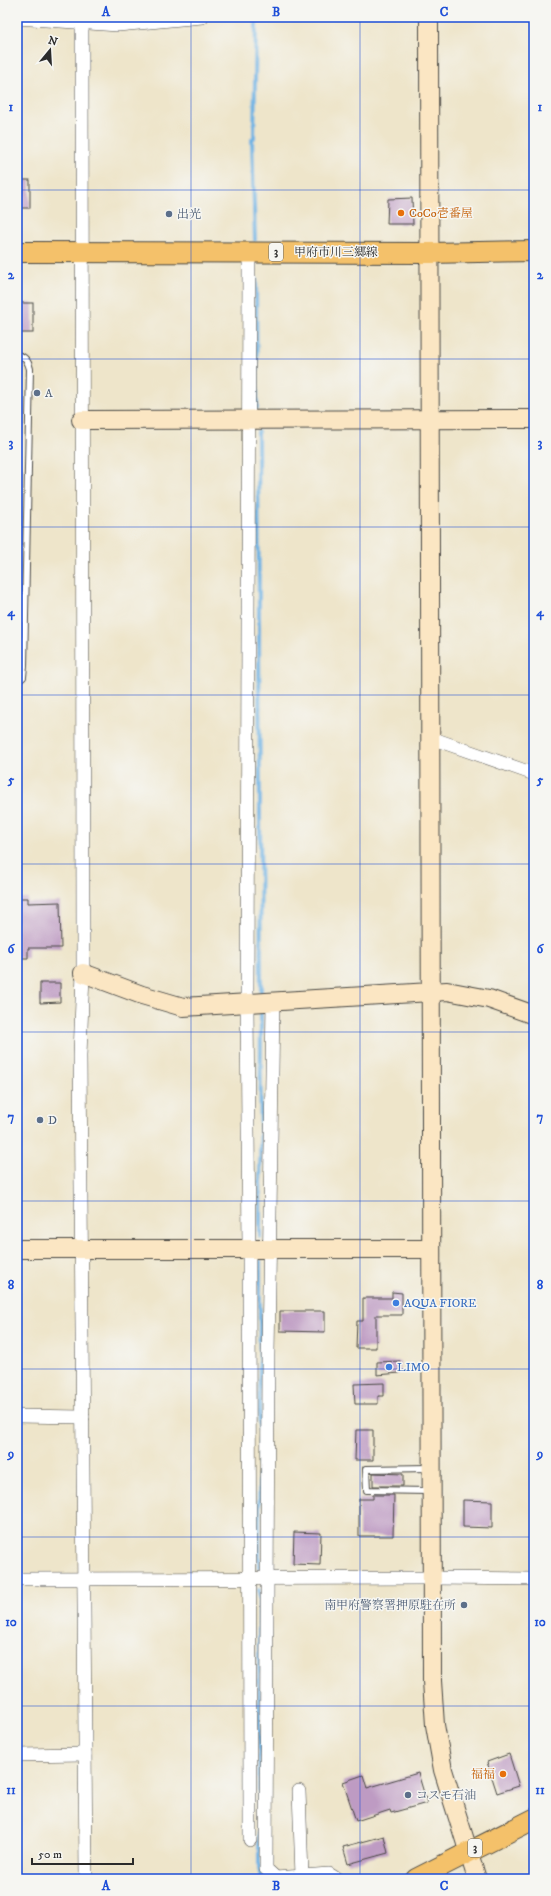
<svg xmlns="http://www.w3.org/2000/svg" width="551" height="1896" font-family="'IM FELL DW Pica','Noto Serif JP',serif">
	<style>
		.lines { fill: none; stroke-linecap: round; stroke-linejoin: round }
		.stream { stroke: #6fb3e4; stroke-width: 4 }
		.building { fill: #be9bc3 }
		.lane-casing { stroke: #484743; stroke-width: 8 }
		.street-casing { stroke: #484743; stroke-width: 14 }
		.secondary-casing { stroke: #484743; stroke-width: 20 }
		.primary-casing { stroke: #484743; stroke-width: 22 }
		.lane { stroke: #fff; stroke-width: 6 }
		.street { stroke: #fff; stroke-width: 13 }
		.secondary { stroke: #fbe6c3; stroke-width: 18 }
		.primary { stroke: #f4c16a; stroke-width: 20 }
		.grid { fill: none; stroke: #1d4ed8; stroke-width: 1; stroke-opacity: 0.55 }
		.food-dot { fill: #e8710a; stroke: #f6f6f2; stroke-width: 1.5 }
		.service-dot { fill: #5c6f8a; stroke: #f6f6f2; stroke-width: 1.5 }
		.shop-dot { fill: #3f7fe0; stroke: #f6f6f2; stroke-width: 1.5 }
		.labels { text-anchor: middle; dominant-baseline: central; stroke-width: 3; stroke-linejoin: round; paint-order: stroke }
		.shield { fill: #f6f6f2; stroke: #686867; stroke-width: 1 }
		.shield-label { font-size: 11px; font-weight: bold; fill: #2b2b2b }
		.food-label { font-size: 12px; fill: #c56008; stroke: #f6f6f2; text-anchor: start }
		.service-label { font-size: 12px; fill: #4e5e75; stroke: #f6f6f2; text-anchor: start }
		.street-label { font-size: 12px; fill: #2b2b2b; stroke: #f6f6f2 }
		.shop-label { font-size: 12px; fill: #366cbe; stroke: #f6f6f2; text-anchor: start }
		.neatline { fill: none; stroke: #1d4ed8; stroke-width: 1.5 }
		.grid-label { font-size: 13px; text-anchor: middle; font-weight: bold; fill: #1d4ed8 }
	</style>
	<rect width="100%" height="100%" fill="#f6f6f2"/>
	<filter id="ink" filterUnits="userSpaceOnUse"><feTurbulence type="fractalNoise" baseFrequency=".025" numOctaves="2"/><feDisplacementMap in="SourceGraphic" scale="8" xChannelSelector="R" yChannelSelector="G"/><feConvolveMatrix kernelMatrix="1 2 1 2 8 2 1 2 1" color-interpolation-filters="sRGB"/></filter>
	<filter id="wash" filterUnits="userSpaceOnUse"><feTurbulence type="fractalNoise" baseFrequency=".012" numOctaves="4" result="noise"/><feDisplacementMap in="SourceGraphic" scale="16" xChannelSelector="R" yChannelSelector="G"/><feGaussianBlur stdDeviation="0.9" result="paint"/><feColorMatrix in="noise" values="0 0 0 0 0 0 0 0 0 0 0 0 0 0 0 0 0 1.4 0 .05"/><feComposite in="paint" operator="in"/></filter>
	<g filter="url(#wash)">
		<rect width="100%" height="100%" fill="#eee5ca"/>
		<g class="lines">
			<g class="stream">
				<polyline points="255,240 252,139 254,138 256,24"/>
				<polyline points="256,279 257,408"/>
				<polyline points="258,432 261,998"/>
				<polyline points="260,1237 261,1006"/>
				<polyline points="259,1567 260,1261"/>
				<polyline points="259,1590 259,1868 261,1879"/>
			</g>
		</g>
		<g id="blocks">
			<g class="building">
				<rect x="17" y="180" width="13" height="28"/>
				<polygon points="412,198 413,224 387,224 388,199"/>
				<rect x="17" y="303" width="16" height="30"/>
				<polygon points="17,898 28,898 28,903 60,902 61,948 28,948 28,958 17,958"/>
				<polygon points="40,983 60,983 60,1002 40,1003"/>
				<polygon points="392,1292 402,1293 402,1315 376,1315 376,1348 356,1348 357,1321 363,1321 363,1298 392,1298"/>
				<polygon points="280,1311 325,1311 325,1332 280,1331"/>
				<polygon points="400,1361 400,1373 377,1375 377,1362"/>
				<polygon points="384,1383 384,1396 378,1396 378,1404 355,1404 354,1384"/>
				<polygon points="356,1430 373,1430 373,1460 355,1460"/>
				<polygon points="373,1473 403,1474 403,1486 373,1486"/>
				<polygon points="373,1495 394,1495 393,1536 359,1536 359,1499 373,1499"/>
				<polygon points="463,1500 492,1501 492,1528 463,1527"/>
				<polygon points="294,1532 321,1533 320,1565 293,1564"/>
				<polygon points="509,1754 519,1786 497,1793 487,1762"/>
				<polygon points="418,1773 427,1803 391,1813 390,1810 356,1821 343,1782 363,1775 367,1788"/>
				<polygon points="384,1836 388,1853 348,1864 343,1847"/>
			</g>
		</g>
	</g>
	<g filter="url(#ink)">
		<use href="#blocks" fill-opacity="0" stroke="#484743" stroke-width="1"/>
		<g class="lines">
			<g class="lane-casing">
				<g id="lane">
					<path d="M 17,355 C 25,357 28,361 30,369 L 24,666 L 23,677 L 17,682"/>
					<polyline points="429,1491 367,1490 366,1469 430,1468"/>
				</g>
			</g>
			<g class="street-casing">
				<g id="street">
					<polyline points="82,17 83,973 80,1056 86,1879"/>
					<polyline points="17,18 118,25 202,17"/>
					<polyline points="249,252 247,1005 249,1249 250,1840"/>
					<polyline points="431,738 534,774"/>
					<polyline points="273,1002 268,1356 266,1869 276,1878 329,1874 337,1879"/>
					<polyline points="17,1416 83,1417"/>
					<polyline points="17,1579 431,1578 534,1579"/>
					<polyline points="17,1755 85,1754"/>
					<polyline points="299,1791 302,1876"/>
				</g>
			</g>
			<g class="secondary-casing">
				<g id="secondary">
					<polyline points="429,17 432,1681 435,1725 443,1770 477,1879"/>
					<polyline points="81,420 534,419"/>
					<polyline points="83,973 142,995 183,1007 447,991 489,999 534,1015"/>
					<polyline points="17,1249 431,1249"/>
				</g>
			</g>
			<g class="primary-casing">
				<g id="primary">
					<polyline points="17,252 430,253 534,251"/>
					<polyline points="416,1879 534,1819"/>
				</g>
			</g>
			<use href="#lane" class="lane"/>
			<use href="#street" class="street"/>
			<use href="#secondary" class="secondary"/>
			<use href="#primary" class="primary"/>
		</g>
	</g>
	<path class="grid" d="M 191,17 L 191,1879M 360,17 L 360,1879M 17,190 L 534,190M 17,359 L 534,359M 17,527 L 534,527M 17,695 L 534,695M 17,864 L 534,864M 17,1032 L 534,1032M 17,1201 L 534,1201M 17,1369 L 534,1369M 17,1537 L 534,1537M 17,1706 L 534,1706"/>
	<g class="food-dot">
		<circle cx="401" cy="213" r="4"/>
		<circle cx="503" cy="1774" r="4"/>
	</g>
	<g class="service-dot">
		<circle cx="169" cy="214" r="4"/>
		<circle cx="37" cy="393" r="4"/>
		<circle cx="40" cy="1120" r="4"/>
		<circle cx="464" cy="1605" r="4"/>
		<circle cx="408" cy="1795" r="4"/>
	</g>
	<g class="shop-dot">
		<circle cx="396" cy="1303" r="4"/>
		<circle cx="389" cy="1367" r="4"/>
	</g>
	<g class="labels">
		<g class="shield">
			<rect x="269" y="243" width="14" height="18" rx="3"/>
			<rect x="468" y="1839" width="14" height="18" rx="3"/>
		</g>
		<g class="shield-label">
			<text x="276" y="252">3</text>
			<text x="475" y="1848">3</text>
		</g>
		<g class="food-label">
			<text x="409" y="213">CoCo壱番屋</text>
			<text x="495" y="1774" text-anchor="end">福福</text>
		</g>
		<g class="service-label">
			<text x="177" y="214">出光</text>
			<text x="45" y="393">A</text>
			<text x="48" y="1120">D</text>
			<text x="456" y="1605" text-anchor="end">南甲府警察署押原駐在所</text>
			<text x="416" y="1795">コスモ石油</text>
		</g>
		<g class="street-label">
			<text x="336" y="252">甲府市川三郷線</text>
		</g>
		<g class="shop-label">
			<text x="404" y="1303">AQUA FIORE</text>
			<text x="397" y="1367">LIMO</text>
		</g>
	</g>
	<rect width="551" height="1896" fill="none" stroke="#f6f6f2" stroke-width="44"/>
	<g transform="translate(50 50) rotate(18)" stroke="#f6f6f2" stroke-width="3" paint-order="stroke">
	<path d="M0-3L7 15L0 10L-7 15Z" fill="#2b2b2b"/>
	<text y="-6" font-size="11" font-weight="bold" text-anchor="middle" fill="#2b2b2b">N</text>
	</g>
	<path d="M32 1858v6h101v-6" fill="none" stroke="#2b2b2b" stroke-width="2"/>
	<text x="38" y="1858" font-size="12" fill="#2b2b2b" stroke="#f6f6f2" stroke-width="3" paint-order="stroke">50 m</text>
	<rect x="22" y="22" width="507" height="1852" class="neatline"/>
	<g class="grid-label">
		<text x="106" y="16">A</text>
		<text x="276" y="16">B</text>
		<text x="444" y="16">C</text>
		<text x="11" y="111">1</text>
		<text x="540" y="111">1</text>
		<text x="11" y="279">2</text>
		<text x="540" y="279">2</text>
		<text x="11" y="447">3</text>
		<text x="540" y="447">3</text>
		<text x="11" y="616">4</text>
		<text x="540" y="616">4</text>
		<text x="11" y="784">5</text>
		<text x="540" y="784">5</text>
		<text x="11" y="953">6</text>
		<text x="540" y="953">6</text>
		<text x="11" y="1121">7</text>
		<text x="540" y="1121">7</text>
		<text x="11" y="1289">8</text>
		<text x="540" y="1289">8</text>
		<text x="11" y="1458">9</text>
		<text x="540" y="1458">9</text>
		<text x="11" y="1626">10</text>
		<text x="540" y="1626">10</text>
		<text x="11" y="1794">11</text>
		<text x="540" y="1794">11</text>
		<text x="106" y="1890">A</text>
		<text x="276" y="1890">B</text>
		<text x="444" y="1890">C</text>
	</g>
</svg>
